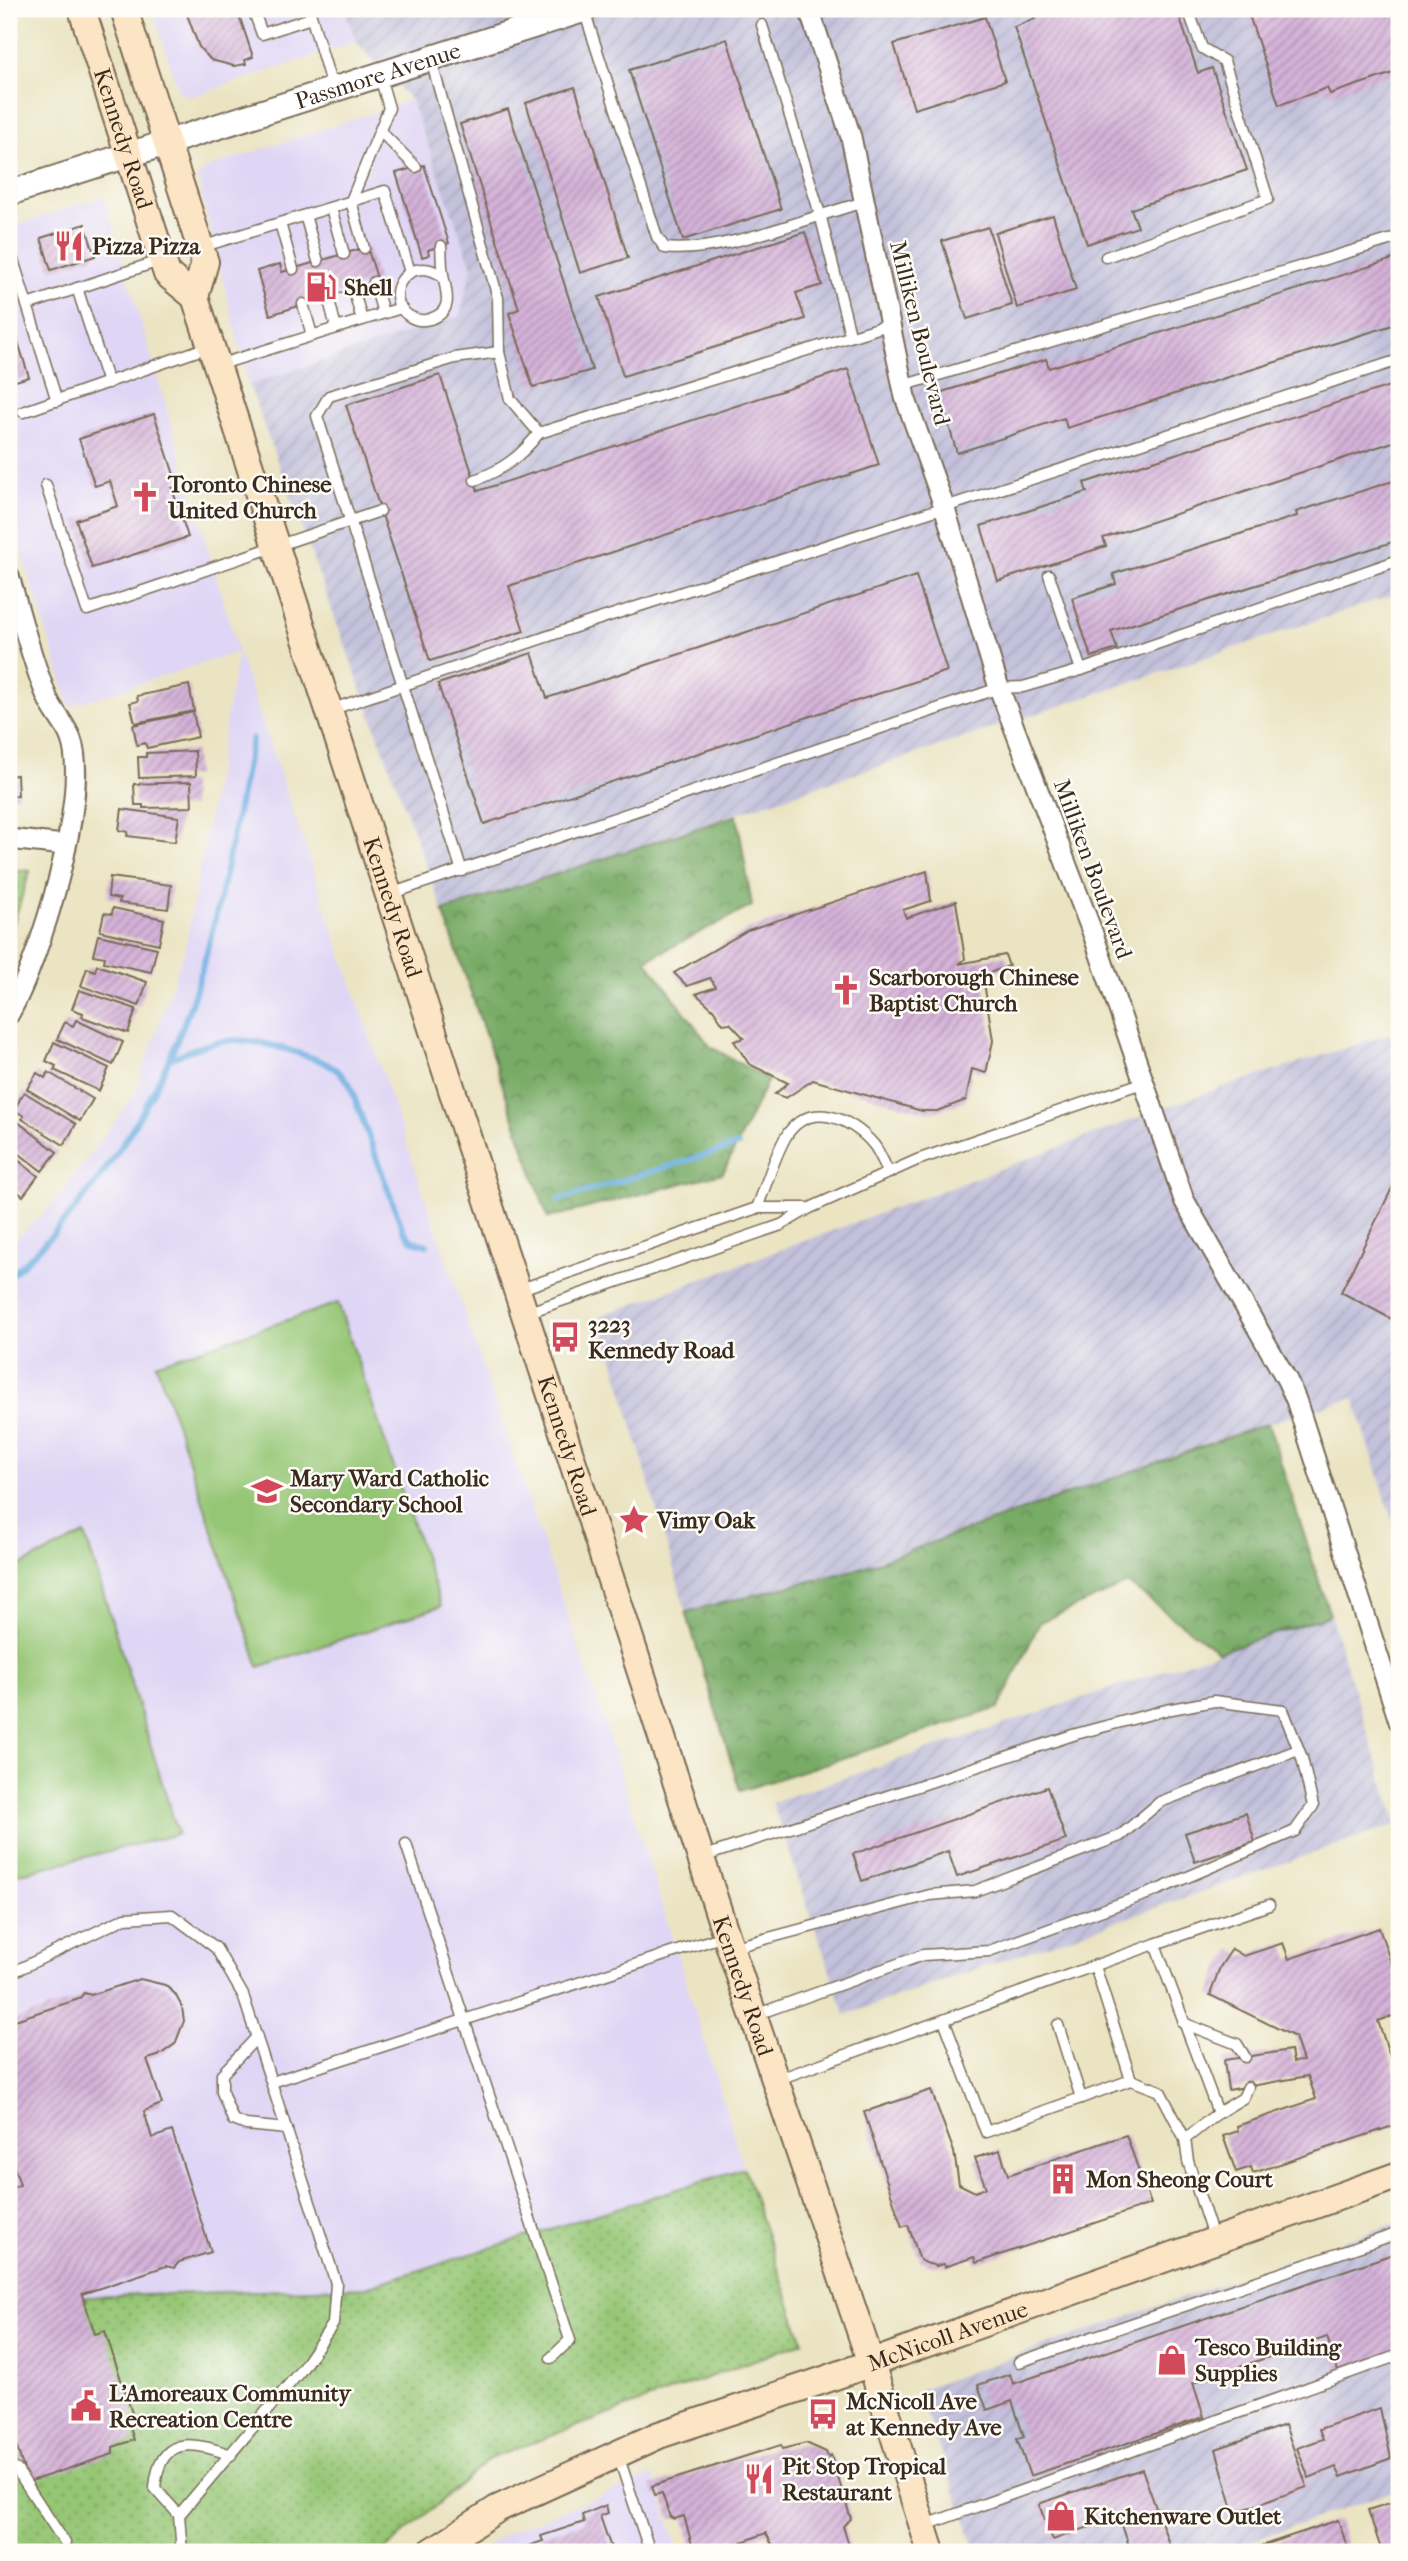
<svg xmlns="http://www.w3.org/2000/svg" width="1408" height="2561" font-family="'IM FELL French Canon',serif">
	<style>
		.built { fill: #dfd5f5 }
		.industrial { fill: url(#industrial-furrows) }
		.forest { fill: url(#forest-crowns); stroke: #5a6a42; stroke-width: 2 }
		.park { fill: url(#park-dots); stroke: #68784a; stroke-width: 2 }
		.garden { fill: #95c675; stroke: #68784a; stroke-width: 2 }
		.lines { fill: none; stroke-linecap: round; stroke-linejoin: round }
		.stream { stroke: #6aaee0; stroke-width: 6 }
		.building { fill: url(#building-hatch) }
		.service-casing { stroke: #796b58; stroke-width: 13 }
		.minor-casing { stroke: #796b58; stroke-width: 23 }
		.tertiary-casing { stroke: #796b58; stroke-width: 28 }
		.secondary-casing { stroke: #796b58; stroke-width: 30 }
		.service { stroke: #fff; stroke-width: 10 }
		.minor { stroke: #fff; stroke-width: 19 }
		.tertiary { stroke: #fff; stroke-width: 24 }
		.secondary { stroke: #fce5c4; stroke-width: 26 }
		.labels { text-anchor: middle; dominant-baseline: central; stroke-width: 5; stroke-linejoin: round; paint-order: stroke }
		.street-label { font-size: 23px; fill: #3b2a1e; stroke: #fdfcf7 }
		.poi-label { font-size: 23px; font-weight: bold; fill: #3b2a1e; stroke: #fdfcf7; text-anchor: start }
	</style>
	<defs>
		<pattern id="industrial-furrows" width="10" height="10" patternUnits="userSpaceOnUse" patternTransform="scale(1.75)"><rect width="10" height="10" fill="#c3c1db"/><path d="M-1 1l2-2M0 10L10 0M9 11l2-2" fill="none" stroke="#a8a6bc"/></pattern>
		<pattern id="forest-crowns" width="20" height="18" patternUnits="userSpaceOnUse" patternTransform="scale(1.75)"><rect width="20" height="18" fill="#78ab66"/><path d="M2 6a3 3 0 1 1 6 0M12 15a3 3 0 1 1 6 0" fill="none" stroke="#648b53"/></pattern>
		<pattern id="park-dots" width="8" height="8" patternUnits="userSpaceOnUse" patternTransform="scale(1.75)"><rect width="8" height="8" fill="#95c675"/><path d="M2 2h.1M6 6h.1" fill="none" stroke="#7ba15f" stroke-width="1.8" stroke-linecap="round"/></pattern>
		<pattern id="building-hatch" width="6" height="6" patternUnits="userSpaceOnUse" patternTransform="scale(1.75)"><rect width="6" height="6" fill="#d5b2d9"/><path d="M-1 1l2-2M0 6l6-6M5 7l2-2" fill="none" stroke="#ae91af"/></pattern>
	</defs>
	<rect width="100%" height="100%" fill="#fdfcf7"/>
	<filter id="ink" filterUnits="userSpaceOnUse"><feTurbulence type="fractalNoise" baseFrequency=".0143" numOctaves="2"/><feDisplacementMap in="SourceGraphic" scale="14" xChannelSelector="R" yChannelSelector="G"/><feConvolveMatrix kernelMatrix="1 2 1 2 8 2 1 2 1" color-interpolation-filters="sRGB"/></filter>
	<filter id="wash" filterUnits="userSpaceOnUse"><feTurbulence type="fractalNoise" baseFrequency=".00686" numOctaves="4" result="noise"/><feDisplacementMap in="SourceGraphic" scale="28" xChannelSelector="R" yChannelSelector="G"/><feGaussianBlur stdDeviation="1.57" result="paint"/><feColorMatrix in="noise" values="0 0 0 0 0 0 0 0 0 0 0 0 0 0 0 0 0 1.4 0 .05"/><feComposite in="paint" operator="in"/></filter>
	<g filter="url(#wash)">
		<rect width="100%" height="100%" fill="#ebe4c3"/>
		<g class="built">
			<polygon points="152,9 345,9 356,42 190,97 179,92"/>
			<polygon points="411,100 472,267 460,317 249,385 197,176 212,166"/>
			<polygon points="104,196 238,651 609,1736 744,2168 366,2287 88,2297 9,2323 9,1245 55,1202 135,1094 185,948 238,652 70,706 9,511 9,228"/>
			<polygon points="653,2475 679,2552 480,2552 504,2534"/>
		</g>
		<g class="industrial">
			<polygon points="345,9 1399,9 1399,593 443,911 249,385 460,316 472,267 411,100 356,42"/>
			<polygon points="1399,1031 1399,1541 1354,1398 1268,1423 855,1570 686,1612 601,1316 1211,1091"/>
			<polygon points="1330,1615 1397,1824 845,2015 772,1802"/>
			<polygon points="1399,2222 1399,2489 1221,2552 977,2552 918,2390"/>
		</g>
		<g class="forest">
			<polygon points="737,815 752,906 646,960 710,1046 768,1080 723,1173 548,1218 443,911"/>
			<polygon points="1268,1423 1330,1615 1219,1652 1128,1584 1040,1622 999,1708 740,1791 686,1612 855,1570"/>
		</g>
		<g class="park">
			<polygon points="9,869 30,871 9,938"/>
			<polygon points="744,2168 803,2342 489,2459 383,2552 9,2552 9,2323 88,2297 366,2287"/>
		</g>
		<g class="garden">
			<polygon points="338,1303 441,1606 259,1667 156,1364"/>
			<polygon points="85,1534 178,1834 9,1876 9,1571"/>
		</g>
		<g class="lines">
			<g class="stream">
				<path d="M 170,1059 C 223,1034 243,1036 298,1053 C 319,1060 335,1064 349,1083 L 403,1230 L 412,1241 L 427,1245"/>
				<polyline points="558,1200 738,1145"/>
				<path d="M 9,1277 C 90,1206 156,1106 191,1004 C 220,919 233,828 252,739"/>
			</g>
		</g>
		<g id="blocks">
			<g class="building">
				<polygon points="185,9 237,9 253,57 245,60 246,64 234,66 211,60 199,47"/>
				<polygon points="1031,9 1177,9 1198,73 1212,68 1247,170 1131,209 1138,227 1087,244 1014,27 1035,19"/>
				<polygon points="1247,9 1399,9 1399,71 1330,94 1327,88 1279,105"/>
				<polygon points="985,17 1005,81 914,109 894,44"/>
				<polygon points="727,39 781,209 683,240 629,70"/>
				<polygon points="575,87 628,258 580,273 526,103"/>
				<polygon points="508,109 592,370 533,387 509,313 519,309 460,124"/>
				<polygon points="424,165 449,243 428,250 429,255 422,257 396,173"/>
				<polygon points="1053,215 1076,290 1017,308 995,233"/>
				<polygon points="85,224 95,256 51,270 41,238"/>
				<polygon points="988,227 1012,305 967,319 942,241"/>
				<polygon points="805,232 822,285 796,293 805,319 623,376 599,297"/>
				<polygon points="367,247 378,281 270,315 257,271 280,264 282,272"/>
				<polygon points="1399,257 1399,323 1067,428 1064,418 957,453 939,393 1046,359 1049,368"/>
				<polygon points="9,313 29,377 9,383"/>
				<polygon points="848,369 879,465 509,586 524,631 430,661 346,405 440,375 478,491"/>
				<polygon points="1399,383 1399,440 1103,538 1106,546 998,581 981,526 1087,492 1084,483"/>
				<polygon points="154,414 178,487 172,488 188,537 92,568 76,520 118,506 110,481 95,486 79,439"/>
				<polygon points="1399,479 1399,540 1111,631 1117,649 1091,657 1072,598 1116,584 1113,574 1297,516 1296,512"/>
				<polygon points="916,576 947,671 484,824 438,684 532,653 547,698"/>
				<polygon points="189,685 194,711 135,723 130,703 138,701 137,696"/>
				<polygon points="193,712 198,737 147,748 145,743 137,745 133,725"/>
				<polygon points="195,751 196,776 139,778 138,757 146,757 146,753"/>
				<polygon points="17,775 18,796 9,796 9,776"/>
				<polygon points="191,782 192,807 143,808 143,805 135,805 134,784"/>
				<polygon points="122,809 179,817 175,842 127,836 128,832 119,830"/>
				<polygon points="927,871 931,901 903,910 906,918 956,901 965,959 959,964 1005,955 1009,966 970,980 970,987 984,982 993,1041 986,1073 972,1069 966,1100 937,1111 922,1111 813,1080 786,1098 775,1094 788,1083 749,1064 734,1041 744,1038 730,1023 723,1024 713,1009 696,994 716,987 710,978 687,986 674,973 748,930"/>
				<polygon points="110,877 171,885 168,909 119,903 120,899 108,897"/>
				<polygon points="113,908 164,919 159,944 100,931 104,913 112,914"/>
				<polygon points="98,935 157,948 151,972 104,962 105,957 93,955"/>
				<polygon points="97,965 147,982 139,1006 81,986 87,968 95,971"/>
				<polygon points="79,990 136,1009 128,1033 82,1017 83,1013 72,1009"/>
				<polygon points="76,1020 123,1042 113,1065 57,1039 65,1022 73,1026"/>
				<polygon points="54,1042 109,1068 99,1091 54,1070 56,1066 46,1061"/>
				<polygon points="48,1072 93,1099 80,1121 27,1089 37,1073 45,1078"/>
				<polygon points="24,1092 76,1124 64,1145 22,1119 24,1116 14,1110"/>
				<polygon points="9,1119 16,1125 18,1122 57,1152 42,1171 9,1146"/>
				<polygon points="9,1153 38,1176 23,1196 9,1185"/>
				<polygon points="1394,1184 1399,1186 1399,1323 1341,1292"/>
				<polygon points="9,1195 16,1202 9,1209"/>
				<polygon points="1047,1787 1066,1840 957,1877 948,1851 862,1881 853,1854"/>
				<polygon points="1246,1813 1255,1842 1195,1862 1185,1833"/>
				<polygon points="1379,1928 1391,1963 1399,1960 1399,2014 1378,2021 1395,2071 1399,2070 1399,2124 1253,2173 1251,2167 1236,2172 1223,2136 1238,2131 1237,2126 1316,2099 1308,2076 1228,2090 1224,2060 1291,2050 1293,2062 1303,2061 1295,2037 1210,1995 1220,1967 1232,1949 1244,1956 1283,1943 1289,1959"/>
				<polygon points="140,1979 165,1985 175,1994 182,2007 184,2021 175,2044 158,2056 147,2059 162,2104 144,2111 152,2138 172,2131 211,2252 179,2262 174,2268 166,2266 82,2294 95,2334 105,2331 133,2416 127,2418 134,2440 113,2447 113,2454 28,2482 9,2423 9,2189 20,2185 9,2151 9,2022 79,1999 84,1993 91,1995"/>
				<polygon points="931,2090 954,2152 959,2184 975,2192 986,2188 975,2158 1000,2150 1008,2175 1126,2135 1151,2204 976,2263 974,2257 944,2267 943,2264 936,2266 926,2263 920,2260 908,2225 902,2227 864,2112"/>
				<polygon points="1399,2252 1399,2350 1338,2371 1327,2337 1193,2383 1204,2417 1030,2476 1017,2439 1024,2437 1012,2401 987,2410 978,2385 1010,2374 1013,2384"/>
				<polygon points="1380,2408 1391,2458 1341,2477 1336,2467 1309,2478 1297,2448 1323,2439 1319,2429"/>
				<polygon points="1285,2425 1307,2487 1234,2513 1216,2449"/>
				<polygon points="806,2443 826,2452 828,2457 831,2455 851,2519 843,2526 849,2545 848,2552 776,2552 766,2533 742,2542 739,2547 728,2552 694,2552 684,2516 674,2519 670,2517 662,2493 655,2495 652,2486 781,2445 782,2449"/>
				<polygon points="1142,2469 1172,2552 1131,2552 1119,2516 1053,2540 1039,2505 1041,2503"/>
				<polygon points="1399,2500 1399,2550 1382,2552 1368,2510"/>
				<polygon points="606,2505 608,2513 600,2516 612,2551 518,2552 517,2550 543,2541 541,2536 584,2522 582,2515"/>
				<polygon points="1338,2520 1349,2552 1243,2552"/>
			</g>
		</g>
	</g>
	<g filter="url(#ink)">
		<use href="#blocks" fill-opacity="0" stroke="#796b58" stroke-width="2"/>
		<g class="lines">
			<g class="service-casing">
				<g id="service">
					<polyline points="253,9 262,34 311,18"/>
					<polyline points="309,9 333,90"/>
					<path d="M 584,10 L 657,237 L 665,248 C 719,255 809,217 864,202"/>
					<polyline points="762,25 820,214 850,334"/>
					<polyline points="431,60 498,298 499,352 510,399 539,433 888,325"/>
					<polyline points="381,132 416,167"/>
					<polyline points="331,208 344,254"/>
					<polyline points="305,215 318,261"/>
					<polyline points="280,223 293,269"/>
					<path d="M 441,246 C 442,255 441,265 443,274 C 445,290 456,311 430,319 C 423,321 415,320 409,316 C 379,295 411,251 443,277"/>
					<polyline points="9,247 57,401"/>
					<polyline points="201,247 385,191 410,272"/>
					<polyline points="364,248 351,201 389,108 380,77"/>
					<polyline points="1106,257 1268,199 1224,61 1202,48 1188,9"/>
					<polyline points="374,282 383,313"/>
					<polyline points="77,288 108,383"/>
					<polyline points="353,288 362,320"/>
					<polyline points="328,296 336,328"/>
					<polyline points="303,304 312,335"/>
					<polyline points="27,305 162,260"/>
					<polyline points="218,365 401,308"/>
					<polyline points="902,386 1399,237"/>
					<polyline points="23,412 211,346"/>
					<path d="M 475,480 C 503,470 521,456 539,433"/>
					<polyline points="46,485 87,610 380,511"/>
					<polyline points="1049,575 1081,670"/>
					<polyline points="330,710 587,623 1399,360"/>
					<polyline points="462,871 317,416 329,396 455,358 499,352"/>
					<polyline points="390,894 999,688 1023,687 1081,670 1399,560"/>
					<path d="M 757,1208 C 766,1186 773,1160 785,1138 C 807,1099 851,1117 874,1145 C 880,1153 884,1164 889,1173"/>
					<polyline points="518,1290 757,1208 806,1208"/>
					<polyline points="526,1313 781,1225 810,1208 917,1160 1142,1083"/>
					<polyline points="406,1844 570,2340 551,2358"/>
					<polyline points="702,1857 1076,1734 1166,1710 1214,1701 1283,1710 1302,1758 1313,1806 1295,1831 1155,1891 989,1951 923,1955 755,2015"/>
					<polyline points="731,1948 930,1895 975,1891 1120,1836 1160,1802 1298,1750"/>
					<polyline points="1095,1966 1131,2080"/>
					<polyline points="9,1974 125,1918 172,1915 216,1948 243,1995 336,2283 333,2324 302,2369 179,2515 182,2552"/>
					<polyline points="944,2020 986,2132 1131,2080 1160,2091 1185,2139"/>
					<polyline points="1183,2023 1237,2044 1245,2057"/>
					<polyline points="1058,2025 1081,2098"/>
					<polyline points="257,2037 222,2074 222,2092 233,2120 246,2125 287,2129"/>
					<polyline points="776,2080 1155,1944"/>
					<polyline points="272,2082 724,1936"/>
					<polyline points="1218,2113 1243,2098 1248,2087"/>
					<polyline points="1214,2240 1188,2161 1185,2139 1218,2113 1155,1944 1269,1905"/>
					<polyline points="1019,2362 1399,2233"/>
					<polyline points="618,2455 650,2552"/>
					<polyline points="9,2466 17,2470 65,2543"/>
					<path d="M 179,2515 L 155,2488 C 159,2436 191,2440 231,2455"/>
					<polyline points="923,2526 1399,2355"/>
				</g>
			</g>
			<g class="minor-casing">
				<g id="minor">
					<polyline points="809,9 851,137 905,397 944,506 999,688 1093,934 1184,1200 1287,1380 1296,1400 1399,1721"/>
					<path d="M 9,576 C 21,616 31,658 47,697 C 53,712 66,724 71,739 C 91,795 39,962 9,1014"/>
					<polyline points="9,839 64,845"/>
				</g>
			</g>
			<g class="tertiary-casing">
				<g id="tertiary">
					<path id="s1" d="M 9,193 L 586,9"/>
				</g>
			</g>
			<g class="secondary-casing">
				<g id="secondary">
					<path id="s2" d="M 86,9 L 84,16 L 167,274 L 195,297 L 726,1935 L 871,2363 L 931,2552"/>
					<polyline points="124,9 205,262 195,297"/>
					<path id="s3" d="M 431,2552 L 497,2509 L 659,2435 L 821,2381 L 1399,2175"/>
				</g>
			</g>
			<use href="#service" class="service"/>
			<use href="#minor" class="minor"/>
			<use href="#tertiary" class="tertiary"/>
			<use href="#secondary" class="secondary"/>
		</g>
	</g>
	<defs>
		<g id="restaurant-bare" transform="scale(2.415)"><path d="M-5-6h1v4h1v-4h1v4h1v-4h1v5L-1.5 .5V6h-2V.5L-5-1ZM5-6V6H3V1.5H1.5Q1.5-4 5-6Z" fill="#d1495b" stroke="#fdfcf7" stroke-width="2.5" paint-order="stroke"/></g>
		<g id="fuel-bare" transform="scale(2.415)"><path d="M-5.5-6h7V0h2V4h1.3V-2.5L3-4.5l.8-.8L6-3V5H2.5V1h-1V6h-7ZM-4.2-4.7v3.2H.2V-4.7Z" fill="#d1495b" stroke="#fdfcf7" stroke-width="2.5" paint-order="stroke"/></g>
		<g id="church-bare" transform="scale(2.415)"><path d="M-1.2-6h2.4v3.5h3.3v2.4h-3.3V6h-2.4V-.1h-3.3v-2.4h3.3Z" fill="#d1495b" stroke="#fdfcf7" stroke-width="2.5" paint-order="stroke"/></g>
		<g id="bus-bare" transform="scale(2.415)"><path d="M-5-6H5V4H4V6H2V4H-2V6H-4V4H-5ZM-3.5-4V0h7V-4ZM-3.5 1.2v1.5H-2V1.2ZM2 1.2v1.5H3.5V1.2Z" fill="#d1495b" stroke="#fdfcf7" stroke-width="2.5" paint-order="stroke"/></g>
		<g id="school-bare" transform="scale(2.415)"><path d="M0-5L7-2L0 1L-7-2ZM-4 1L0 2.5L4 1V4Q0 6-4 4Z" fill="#d1495b" stroke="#fdfcf7" stroke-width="2.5" paint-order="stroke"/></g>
		<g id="sight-bare" transform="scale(2.415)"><path d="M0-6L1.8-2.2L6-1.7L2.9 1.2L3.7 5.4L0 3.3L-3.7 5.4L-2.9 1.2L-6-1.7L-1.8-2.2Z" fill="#d1495b" stroke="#fdfcf7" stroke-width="2.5" paint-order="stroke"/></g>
		<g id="building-bare" transform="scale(2.415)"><path d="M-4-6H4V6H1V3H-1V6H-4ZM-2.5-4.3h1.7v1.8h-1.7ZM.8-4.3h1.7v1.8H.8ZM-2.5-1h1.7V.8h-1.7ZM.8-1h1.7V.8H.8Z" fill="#d1495b" stroke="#fdfcf7" stroke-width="2.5" paint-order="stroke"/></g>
		<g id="shop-bare" transform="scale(2.415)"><path d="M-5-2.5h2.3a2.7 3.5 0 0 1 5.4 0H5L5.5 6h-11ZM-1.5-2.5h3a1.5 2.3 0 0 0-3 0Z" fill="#d1495b" stroke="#fdfcf7" stroke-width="2.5" paint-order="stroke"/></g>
		<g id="civic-bare" transform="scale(2.415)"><path d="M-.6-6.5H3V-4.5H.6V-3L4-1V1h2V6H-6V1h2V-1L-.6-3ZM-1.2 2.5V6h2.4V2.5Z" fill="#d1495b" stroke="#fdfcf7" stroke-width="2.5" paint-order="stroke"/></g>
	</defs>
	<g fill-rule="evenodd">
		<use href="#restaurant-bare" x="69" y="246"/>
		<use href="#fuel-bare" x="321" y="287"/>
		<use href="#church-bare" x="145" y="497"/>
		<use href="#church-bare" x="846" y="990"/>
		<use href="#bus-bare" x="565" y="1337"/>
		<use href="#school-bare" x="267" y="1491"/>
		<use href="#sight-bare" x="634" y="1520"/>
		<use href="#building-bare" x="1063" y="2179"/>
		<use href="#shop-bare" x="1172" y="2360"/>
		<use href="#civic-bare" x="86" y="2406"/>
		<use href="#bus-bare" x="823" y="2414"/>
		<use href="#restaurant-bare" x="759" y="2479"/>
		<use href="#shop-bare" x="1061" y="2516"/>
	</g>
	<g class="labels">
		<g class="street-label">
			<text stroke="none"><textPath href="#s1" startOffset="387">Passmore Avenue</textPath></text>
			<text stroke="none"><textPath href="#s2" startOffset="136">Kennedy Road</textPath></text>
			<text transform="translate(920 333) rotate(76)">Milliken Boulevard</text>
			<text transform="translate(1093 869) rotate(70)">Milliken Boulevard</text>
			<text stroke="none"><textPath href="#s2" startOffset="956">Kennedy Road</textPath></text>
			<text stroke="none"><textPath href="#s2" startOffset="1522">Kennedy Road</textPath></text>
			<text stroke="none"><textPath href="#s2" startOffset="2090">Kennedy Road</textPath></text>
			<text stroke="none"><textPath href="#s3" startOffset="562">McNicoll Avenue</textPath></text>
		</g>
		<g class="poi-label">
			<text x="92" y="246">Pizza Pizza</text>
			<text x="344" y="287">Shell</text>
			<text x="168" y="484">Toronto Chinese<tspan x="168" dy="26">United Church</tspan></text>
			<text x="869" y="977">Scarborough Chinese<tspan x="869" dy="26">Baptist Church</tspan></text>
			<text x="588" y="1324">3223<tspan x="588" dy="26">Kennedy Road</tspan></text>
			<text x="290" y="1478">Mary Ward Catholic<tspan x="290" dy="26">Secondary School</tspan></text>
			<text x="657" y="1520">Vimy Oak</text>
			<text x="1086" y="2179">Mon Sheong Court</text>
			<text x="1195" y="2347">Tesco Building<tspan x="1195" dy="26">Supplies</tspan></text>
			<text x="109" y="2393">L’Amoreaux Community<tspan x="109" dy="26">Recreation Centre</tspan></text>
			<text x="846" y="2401">McNicoll Ave<tspan x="846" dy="26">at Kennedy Ave</tspan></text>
			<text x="782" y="2466">Pit Stop Tropical<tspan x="782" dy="26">Restaurant</tspan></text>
			<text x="1084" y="2516">Kitchenware Outlet</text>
		</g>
	</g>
	<rect width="1408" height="2561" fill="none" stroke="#fdfcf7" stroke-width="35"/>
</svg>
